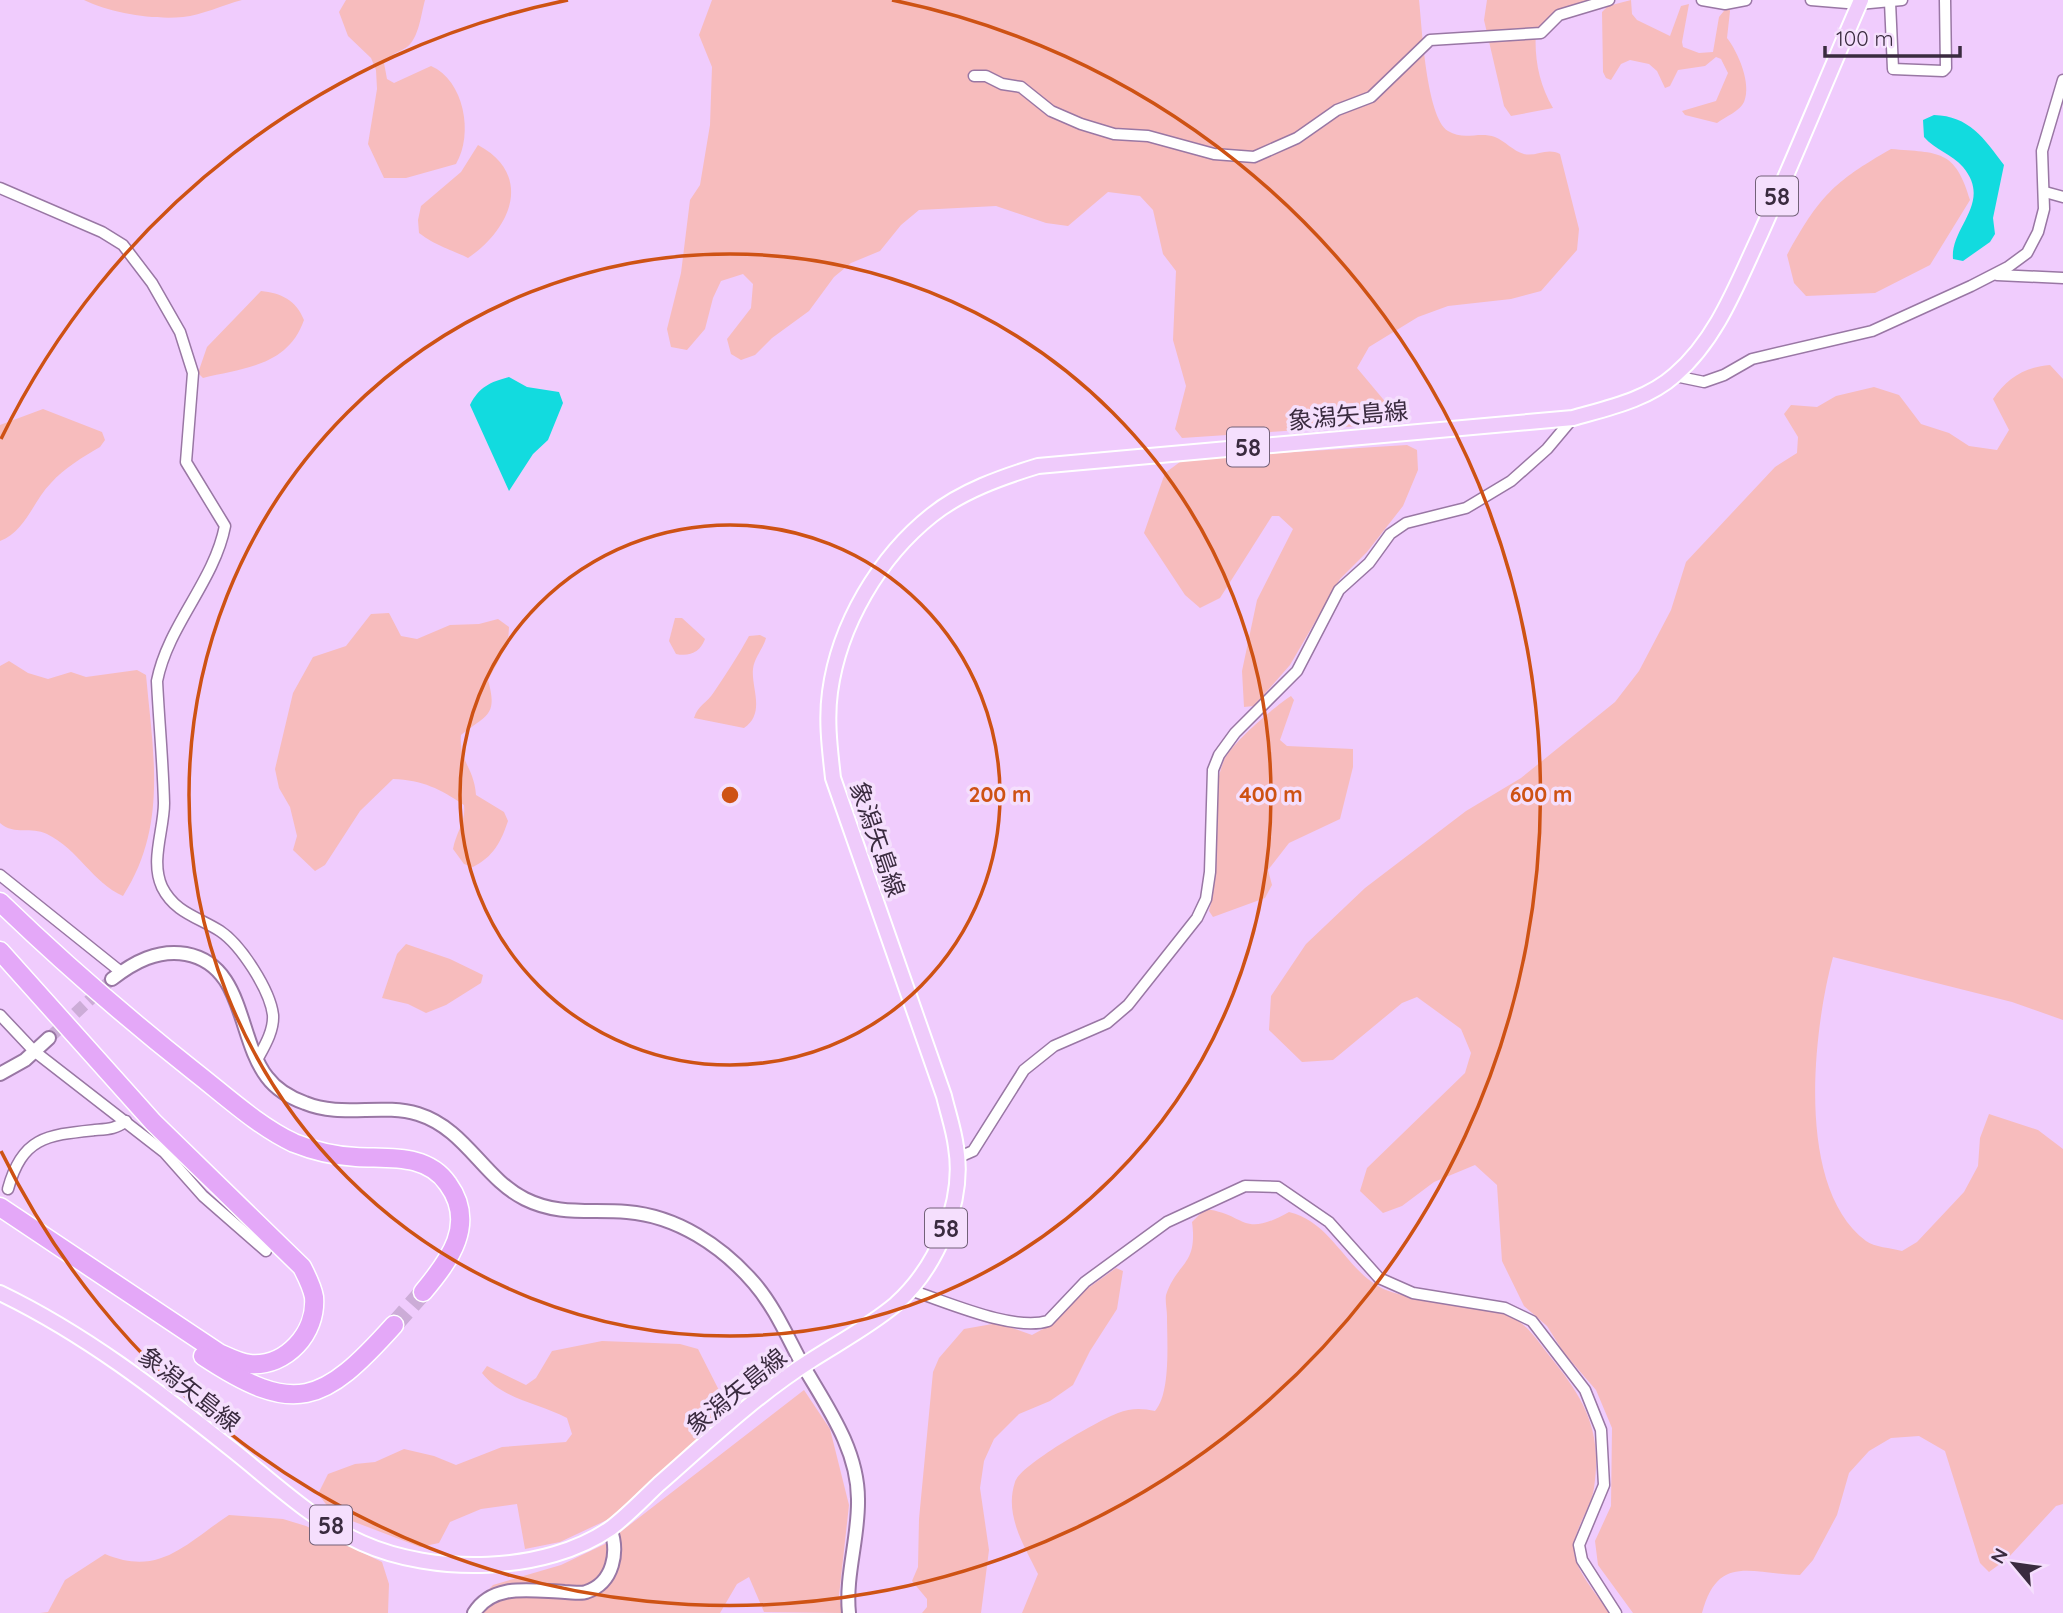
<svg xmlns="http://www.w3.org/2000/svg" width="2063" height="1613" font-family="Quicksand,'Noto Sans JP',sans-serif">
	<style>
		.green { fill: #f7bcbd }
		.water { fill: #12dbdf }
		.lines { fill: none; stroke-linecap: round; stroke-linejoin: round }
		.tertiary-tunnel { stroke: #ccacd7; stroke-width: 12; stroke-dasharray: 12 6; stroke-linecap: butt }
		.motorway-tunnel { stroke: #ccacd7; stroke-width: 18; stroke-dasharray: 18 9; stroke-linecap: butt }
		.minor-casing { stroke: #9977a4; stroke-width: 13 }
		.tertiary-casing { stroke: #9977a4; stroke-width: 16 }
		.primary-casing { stroke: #fff; stroke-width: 18 }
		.motorway-casing { stroke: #fff; stroke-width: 21 }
		.minor { stroke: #fff; stroke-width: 10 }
		.tertiary { stroke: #fff; stroke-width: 12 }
		.primary { stroke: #efcbfb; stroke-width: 14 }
		.motorway { stroke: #e4a8f8; stroke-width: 18 }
		.ring { fill: none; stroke: #ce5214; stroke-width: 3.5 }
		.labels { text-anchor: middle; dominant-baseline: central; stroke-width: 7; stroke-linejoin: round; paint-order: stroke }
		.shield { fill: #f5dffd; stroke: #726178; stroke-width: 2 }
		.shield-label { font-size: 23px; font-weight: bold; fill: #3a2b3f }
		.street-label { font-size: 24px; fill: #3a2b3f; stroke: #f5dffd }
		.centre { fill: #ce5214; stroke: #f5dffd; stroke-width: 3.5 }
		.ring-label { font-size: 21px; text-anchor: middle; font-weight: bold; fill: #ce5214; stroke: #f5dffd; stroke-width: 7; stroke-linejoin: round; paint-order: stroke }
	</style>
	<rect width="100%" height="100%" fill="#f0ccfd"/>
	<g class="green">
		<path d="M 84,0 L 242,0 C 223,5 202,15 183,17 C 153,20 111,13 84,0 Z"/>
		<path d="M 346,0 L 425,0 C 421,14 419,38 407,47 C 398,53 391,53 384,63 L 387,79 L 394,83 L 431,66 C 464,80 474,134 456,164 L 406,178 L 384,178 L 368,144 L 377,89 L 376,70 L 371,58 L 348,36 L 339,12 Z"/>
		<path d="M 712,0 L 1419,0 C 1422,26 1426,117 1448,131 C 1464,141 1479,131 1495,137 C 1505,141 1513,151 1524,154 C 1536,157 1547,147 1560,154 L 1579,229 L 1577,250 L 1541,291 L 1511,299 L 1448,306 L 1418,317 L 1369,347 L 1357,368 L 1388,405 L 1391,420 L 1375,425 L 1182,438 L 1175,429 L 1186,386 L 1173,340 L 1176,271 L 1163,254 L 1153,210 L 1140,196 L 1108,192 L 1068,226 L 1046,223 L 996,206 L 919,210 L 901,225 L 880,251 L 851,263 L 834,277 L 809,311 L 772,338 L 755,355 L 741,360 L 731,354 L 727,339 L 751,308 L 753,284 L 743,274 L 721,281 L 713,298 L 705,329 L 687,350 L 671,347 L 667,329 L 681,273 L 690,200 L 700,185 L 710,125 L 712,67 L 699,35 Z"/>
		<path d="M 1487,0 L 1590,0 L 1560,10 L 1536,31 C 1534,58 1539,84 1553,108 L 1511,116 L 1504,106 L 1484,20 Z"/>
		<path d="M 1631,0 L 1632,14 L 1637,20 L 1670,36 L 1681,6 L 1689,4 L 1682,42 L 1683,47 L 1699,53 L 1713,52 L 1719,17 L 1728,6 L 1730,11 L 1727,38 C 1738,52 1752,84 1744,102 C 1740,111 1725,117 1717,123 L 1685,115 L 1682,111 L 1716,101 L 1728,73 L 1721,59 L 1716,57 L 1705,66 L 1678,70 L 1670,86 L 1665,88 L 1657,71 L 1649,64 L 1630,60 L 1621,64 L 1611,80 L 1606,78 L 1603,72 L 1602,12 L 1608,6 Z"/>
		<path d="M 478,145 C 534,175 511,229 468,258 C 448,248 438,247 419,233 L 418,220 L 421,206 L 461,172 Z"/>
		<path d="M 1891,149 C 1939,153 1955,149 1970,200 L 1930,265 L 1875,293 L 1806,296 L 1794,283 L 1787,255 C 1819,197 1833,182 1891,149 Z"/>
		<path d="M 261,291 C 281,293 296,300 304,320 C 288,366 244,368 203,378 L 198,373 L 207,347 Z"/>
		<path d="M 2050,365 L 2063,379 L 2063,1020 L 2012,1002 L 1833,957 C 1813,1031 1795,1188 1866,1241 C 1874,1247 1891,1248 1902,1251 L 1917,1242 L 1964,1192 L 1978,1166 L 1980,1138 L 1989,1114 L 2038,1130 L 2063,1149 L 2063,1504 L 2056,1506 L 2008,1558 L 1989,1572 L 1980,1563 L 1945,1451 L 1919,1436 L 1891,1438 L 1869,1451 L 1849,1473 L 1837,1515 L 1813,1560 L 1800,1575 C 1751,1574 1718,1553 1702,1613 L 1633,1613 L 1598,1565 L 1595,1541 L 1611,1506 L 1612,1428 L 1596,1390 L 1564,1353 L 1547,1326 L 1524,1306 L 1502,1261 L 1497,1185 L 1475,1165 L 1434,1182 L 1402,1206 L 1383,1213 L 1360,1191 L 1367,1168 L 1465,1073 L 1471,1053 L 1461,1029 L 1417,997 L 1402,1003 L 1333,1060 L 1302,1062 L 1269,1030 L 1271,996 L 1306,944 L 1365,888 L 1466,811 L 1521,778 L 1615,702 L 1639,671 L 1671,610 L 1686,562 L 1775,467 L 1797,453 L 1798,437 L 1784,414 L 1791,405 L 1817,407 L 1836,396 L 1874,387 L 1899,395 L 1921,424 L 1949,433 L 1969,446 L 1997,450 L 2009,430 L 1993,399 C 2007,378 2025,367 2050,365 Z"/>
		<path d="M 43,409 L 102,432 L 105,440 L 100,447 C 83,457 64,468 51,483 C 33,501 26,531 0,541 L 0,425 Z"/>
		<polygon points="1407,445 1417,450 1418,470 1403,506 1367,552 1340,579 1290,665 1254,706 1244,707 1242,671 1257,600 1293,529 1279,516 1272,516 1220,598 1200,608 1185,595 1144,533 1165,473 1184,459"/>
		<path d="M 389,613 L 401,636 L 417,639 L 450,625 L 479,624 L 498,619 L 509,627 L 508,643 L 488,680 C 498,716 487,714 461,735 C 459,762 474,767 476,795 L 504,812 L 508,821 C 501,842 493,857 473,867 L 464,864 L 453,849 C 456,832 466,822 464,805 C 440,789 423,780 393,779 L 360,811 L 325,865 L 315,871 L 293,850 L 297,836 L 290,807 L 279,788 L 275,769 L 293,693 L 313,657 L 346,646 L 371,614 Z"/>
		<path d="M 675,618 L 682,618 L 705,639 C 700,652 690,657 676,654 L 669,641 Z"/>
		<path d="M 760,635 L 766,638 C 763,649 754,658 753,669 C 751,688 766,713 744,728 L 694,718 C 698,705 707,703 714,692 C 726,674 738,656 749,636 Z"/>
		<path d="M 9,661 L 28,673 L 48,679 L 71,672 L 86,677 L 137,670 L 146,675 C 153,753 168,826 123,896 C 93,883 79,850 47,834 C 31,826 15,836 0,823 L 0,666 Z"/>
		<path d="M 1291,696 L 1294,700 L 1280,740 L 1287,746 L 1353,749 L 1353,767 L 1340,819 L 1289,843 L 1268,870 L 1272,885 L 1265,898 L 1213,917 L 1209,911 C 1223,863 1206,805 1224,760 C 1231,744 1275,706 1291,696 Z"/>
		<polygon points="406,944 450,959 483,975 481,983 446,1005 426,1013 408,1004 382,998 397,954"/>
		<path d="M 1205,1209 C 1247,1214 1241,1239 1289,1212 C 1334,1223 1346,1273 1386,1290 C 1422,1305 1489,1302 1515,1319 C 1529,1327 1538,1341 1548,1354 C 1583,1397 1603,1429 1594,1488 C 1591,1509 1574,1528 1574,1549 C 1574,1570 1598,1595 1609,1613 L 1022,1613 L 1038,1574 C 1024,1545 1004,1515 1015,1482 C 1020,1465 1099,1420 1118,1413 C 1130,1408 1142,1408 1155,1411 C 1171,1393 1167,1341 1167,1316 C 1167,1310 1165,1301 1166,1295 C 1177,1262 1198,1266 1192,1222 Z"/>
		<polygon points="1116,1268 1123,1271 1117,1309 1090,1351 1073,1385 1050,1401 1019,1414 994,1439 984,1461 980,1488 989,1550 981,1613 922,1613 927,1607 927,1599 912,1581 918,1567 919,1519 933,1372 939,1358 964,1329 998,1323 1032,1335 1052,1324 1077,1296"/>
		<path d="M 602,1341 L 680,1344 L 698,1349 L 727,1406 L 722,1417 L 609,1519 L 560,1542 L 525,1549 L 517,1504 L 481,1509 L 450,1522 L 439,1543 L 420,1547 L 352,1521 L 329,1508 L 318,1494 L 328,1474 L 355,1464 L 375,1462 L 404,1449 L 434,1456 L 456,1465 L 502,1447 L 566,1442 L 572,1434 L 567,1418 C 539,1403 503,1400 482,1373 L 487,1366 L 526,1385 L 536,1378 L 552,1351 Z"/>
		<polygon points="804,1390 830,1429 849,1505 839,1596 843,1613 764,1612 749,1577 737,1584 720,1613 466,1613 493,1585 561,1565 605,1544"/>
		<path d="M 229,1515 L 283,1519 L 306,1526 L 382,1562 L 389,1584 L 388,1613 L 40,1613 L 48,1612 L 65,1580 L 105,1554 C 160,1577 185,1544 229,1515 Z"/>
	</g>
	<g class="water">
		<path d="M 1934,115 C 1969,116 1984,138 2004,165 L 1993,218 L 1995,234 L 1990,242 L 1963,261 L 1953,259 C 1950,227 1993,203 1963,167 C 1952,154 1935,150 1924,137 L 1923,120 Z"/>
		<path d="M 509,377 L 527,387 L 559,392 L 563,403 L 548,440 L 533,454 L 509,491 L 470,405 C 479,387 490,382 509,377 Z"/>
	</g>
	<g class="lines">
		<polyline class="tertiary-tunnel" points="49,1038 112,979"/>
		<polyline class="motorway-tunnel" points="394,1325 423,1292"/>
		<g class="minor-casing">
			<g id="minor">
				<polyline points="1702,0 1725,4 1746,0"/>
				<polyline points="1811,0 1859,4 1902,0"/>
				<polyline points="1890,2 1893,69 1943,71 1946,68 1945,0"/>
				<polyline points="974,76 986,76 1002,84 1021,87 1051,111 1081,124 1114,134 1148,136 1214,154 1254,157 1297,138 1337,110 1371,97 1430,40 1541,33 1559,15 1609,0"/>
				<path d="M 0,188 L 102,232 L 123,245 L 152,283 L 180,332 L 193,373 L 186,462 L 225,526 C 214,582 168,625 157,681 C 159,722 163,763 164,803 C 164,830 150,861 162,887 C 175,913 198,917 220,931 C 241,945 270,990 273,1015 C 274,1031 264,1047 257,1060"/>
				<polyline points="2045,192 2063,197"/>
				<polyline points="1997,275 2063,278"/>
				<polyline points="1675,376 1704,382 1724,375 1752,359 1872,331 1971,286 2008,267 2027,253 2038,232 2044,209 2042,151 2063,80"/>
				<polyline points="0,875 121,972"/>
				<polyline points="0,1015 34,1051 164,1152 203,1196 266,1251"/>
				<polyline points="957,1158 973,1151 1024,1070 1054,1046 1107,1023 1128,1005 1197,918 1206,899 1210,872 1213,770 1219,755 1235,733 1297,671 1339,590 1369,563 1390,534 1406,523 1466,508 1511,481 1547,449 1573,418"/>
				<path d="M 8,1189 C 22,1137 47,1135 95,1130 C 108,1129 116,1129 126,1121"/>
				<path d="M 910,1290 C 945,1301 1013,1332 1048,1321 L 1085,1282 L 1167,1222 L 1245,1186 L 1278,1187 L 1329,1222 L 1379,1278 L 1413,1293 L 1505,1308 L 1532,1321 L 1585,1390 L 1601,1430 L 1604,1485 L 1579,1545 L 1582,1560 L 1616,1613"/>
			</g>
		</g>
		<g class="tertiary-casing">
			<g id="tertiary">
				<path d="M 112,979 C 134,962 158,949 186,954 C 245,965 237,1038 267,1077 C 276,1089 291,1098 305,1103 C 341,1118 381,1103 418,1114 C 466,1129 483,1178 525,1199 C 559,1216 590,1209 627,1212 C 677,1216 722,1246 754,1283 C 774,1306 787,1336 801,1362 C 825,1404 858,1448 858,1499 C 859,1537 845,1576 849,1613"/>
				<polyline points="0,1074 25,1060 49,1038"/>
				<path d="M 474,1613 C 493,1582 533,1591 565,1592 C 571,1592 581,1594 586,1592 C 614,1583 619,1551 610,1528"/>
			</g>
		</g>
		<g class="primary-casing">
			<path id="primary" d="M 0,1293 C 85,1334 157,1390 230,1448 C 272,1481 313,1521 362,1543 C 433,1575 545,1574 611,1528 C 628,1515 644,1498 659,1484 C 707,1442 755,1396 810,1361 C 838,1343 870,1326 896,1304 C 937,1267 965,1202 956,1147 C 954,1130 948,1113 944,1096 L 833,778 C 830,750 826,721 830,692 C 839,625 879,557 932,515 C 962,491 1002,477 1038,466 L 1573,418 C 1608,408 1647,400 1675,375 C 1717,339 1737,284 1760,235 C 1795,157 1827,78 1861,0"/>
		</g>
		<g class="motorway-casing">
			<g id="motorway">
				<path d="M 0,902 C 62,962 128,1019 195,1072 C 227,1097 258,1126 294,1143 C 314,1151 335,1156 356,1157 C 388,1159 427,1153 448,1184 C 477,1224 449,1261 423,1292"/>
				<path d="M 0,951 L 153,1122 L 302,1267 C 307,1277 312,1286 314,1297 C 317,1333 286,1367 250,1364 C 239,1363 228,1357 219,1353 L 0,1207"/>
				<path d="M 203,1356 C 295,1417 323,1404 394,1325"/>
			</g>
		</g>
		<use href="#minor" class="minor"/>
		<use href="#tertiary" class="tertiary"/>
		<use href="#primary" class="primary"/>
		<use href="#motorway" class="motorway"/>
	</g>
	<g class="ring">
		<circle cx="730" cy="795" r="270"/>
		<circle cx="730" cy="795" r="541"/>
		<path d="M1 439A811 811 0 0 1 568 0M892 0A811 811 0 1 1 1 1151"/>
	</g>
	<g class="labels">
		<g class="shield">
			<rect x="1756" y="176.5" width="42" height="39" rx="5"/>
			<rect x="1227" y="427.5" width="42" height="39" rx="5"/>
			<rect x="925" y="1208.5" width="42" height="39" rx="5"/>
			<rect x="310" y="1505.5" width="42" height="39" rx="5"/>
		</g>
		<g class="shield-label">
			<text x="1777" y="196">58</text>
			<text x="1248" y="447">58</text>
			<text x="946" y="1228">58</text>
			<text x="331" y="1525">58</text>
		</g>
		<g class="street-label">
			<text transform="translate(1348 415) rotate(-5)">象潟矢島線</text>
			<text transform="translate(878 839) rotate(71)">象潟矢島線</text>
			<text transform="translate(190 1389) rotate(38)">象潟矢島線</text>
			<text transform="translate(736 1391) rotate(-39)">象潟矢島線</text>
		</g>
	</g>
	<circle cx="730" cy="795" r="10" class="centre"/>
	<g class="ring-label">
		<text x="1000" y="802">200 m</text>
		<text x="1271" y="802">400 m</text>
		<text x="1541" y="802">600 m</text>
	</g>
	<g transform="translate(2014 1564) rotate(299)" stroke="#f5dffd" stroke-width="5" paint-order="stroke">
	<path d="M0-5L12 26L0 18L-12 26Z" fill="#3a2b3f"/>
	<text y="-10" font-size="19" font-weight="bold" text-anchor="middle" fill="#3a2b3f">N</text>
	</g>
	<path d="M1825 46v10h135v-10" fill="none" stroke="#3a2b3f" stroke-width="3.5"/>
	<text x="1836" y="46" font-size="21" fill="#3a2b3f" stroke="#f5dffd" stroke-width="5" paint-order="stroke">100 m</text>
</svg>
